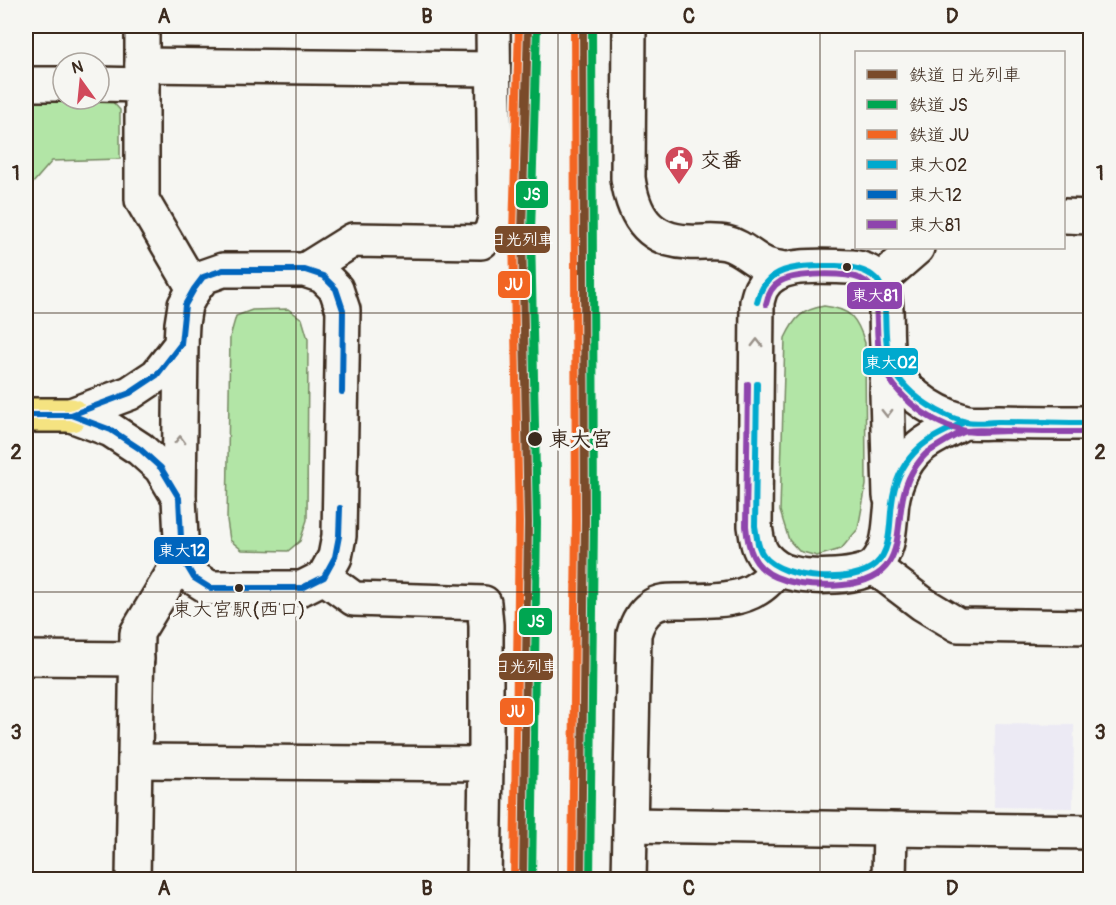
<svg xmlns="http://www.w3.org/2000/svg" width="1116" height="905" font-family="Pangolin,'Klee One',sans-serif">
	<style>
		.built { fill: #eceaf4 }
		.green { fill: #b2e5a6; stroke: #768862; stroke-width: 1.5 }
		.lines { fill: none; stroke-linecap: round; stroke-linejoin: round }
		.minor-casing { stroke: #3b2a1e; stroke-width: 38 }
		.major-casing { stroke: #3b2a1e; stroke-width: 38 }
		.minor { stroke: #f6f6f2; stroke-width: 33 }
		.major { stroke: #f5e381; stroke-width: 33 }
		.bus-1-casing { stroke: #f6f6f2; stroke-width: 10 }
		.bus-2-casing { stroke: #f6f6f2; stroke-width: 10 }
		.bus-3-casing { stroke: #f6f6f2; stroke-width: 10 }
		.bus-1 { stroke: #00a9ce; stroke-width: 6 }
		.bus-2 { stroke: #0065bd; stroke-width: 6 }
		.bus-3 { stroke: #8e44ad; stroke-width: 6 }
		.rail-1-casing { stroke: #f6f6f2; stroke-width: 12 }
		.rail-2-casing { stroke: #f6f6f2; stroke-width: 12 }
		.rail-3-casing { stroke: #f6f6f2; stroke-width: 12 }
		.rail-1 { stroke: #7a4b2a; stroke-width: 8 }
		.rail-2 { stroke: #00a651; stroke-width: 8 }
		.rail-3 { stroke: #f26522; stroke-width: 8 }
		.oneway { stroke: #989088 }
		.grid { fill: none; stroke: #3b2a1e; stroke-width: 1.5; stroke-opacity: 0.55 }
		.bus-dot { fill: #3b2a1e; stroke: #f6f6f2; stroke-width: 2 }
		.labels { text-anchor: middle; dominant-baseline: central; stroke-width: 6; stroke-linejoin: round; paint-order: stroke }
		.bus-label { font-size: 20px; fill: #3b2a1e; stroke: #f6f6f2 }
		.poi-label { font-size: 21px; font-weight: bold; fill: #3b2a1e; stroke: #f6f6f2; text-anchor: start }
		.stop-label { font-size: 21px; font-weight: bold; fill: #3b2a1e; stroke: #f6f6f2; text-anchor: start }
		.line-badge { stroke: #f6f6f2; stroke-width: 2 }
		.badge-label { font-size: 16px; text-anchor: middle; font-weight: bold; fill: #fff }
		.neatline { fill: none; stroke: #3b2a1e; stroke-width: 2 }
		.grid-label { font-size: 20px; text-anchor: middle; font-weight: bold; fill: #3b2a1e }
	</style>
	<rect width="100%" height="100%" fill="#f6f6f2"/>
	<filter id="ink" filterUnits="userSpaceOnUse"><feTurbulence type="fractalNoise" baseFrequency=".0167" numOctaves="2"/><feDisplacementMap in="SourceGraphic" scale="12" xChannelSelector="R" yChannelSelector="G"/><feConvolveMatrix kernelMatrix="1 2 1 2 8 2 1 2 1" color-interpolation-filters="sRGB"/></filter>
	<g filter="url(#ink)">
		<polygon class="built" points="995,724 1074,725 1073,808 994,807"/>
		<g class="green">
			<polygon points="26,100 111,100 120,110 120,159 52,161 26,191"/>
			<path d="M 824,306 C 851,309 857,318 865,343 L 866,485 L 858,529 L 841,549 L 817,556 L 799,551 L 789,540 L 780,511 L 785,338 C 795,317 802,310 824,306 Z"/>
			<polygon points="288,309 302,319 308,339 307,520 300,541 288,551 242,550 230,540 227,520 230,337 236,316 252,310"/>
		</g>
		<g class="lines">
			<g class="minor-casing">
				<g id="minor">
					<polyline points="142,26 142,200 194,289"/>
					<path d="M 629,26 L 628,178 C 633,215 648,240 688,242 C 701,243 714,240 726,243 C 741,246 752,259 766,265 C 772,267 779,268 784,269"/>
					<polyline points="142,65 493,69"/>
					<polyline points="26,84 63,84"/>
					<polyline points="99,84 142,85"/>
					<polyline points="1064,216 1090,217"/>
					<polygon points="223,270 305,270 323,276 336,289 343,310 339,536 335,557 324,577 302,588 210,588 194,578 182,558 179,498 161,468 140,449 111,430 71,415 130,393 157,375 181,344 182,324 185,305 194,289 203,277"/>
					<polyline points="305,270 353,240 481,242 491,233 495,219 493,26"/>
					<polyline points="879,281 917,248"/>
					<polyline points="888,356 887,394 890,496"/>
					<path d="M 964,422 C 950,430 933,436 920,447 C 902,462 892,490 891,512 C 889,532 889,549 876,564 C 862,579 810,578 791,573 C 781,571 771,564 764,556 C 757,547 757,538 755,526 L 757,302 C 758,298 759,293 761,289 C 775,259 825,267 853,267 C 898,273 882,321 888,353 C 895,388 931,412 963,421 C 973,424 988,422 999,422 C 1030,423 1060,423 1090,423"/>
					<polyline points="179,497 181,344"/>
					<polyline points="874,567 923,604 958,625 1090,627"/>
					<polyline points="324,577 354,599 484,603 486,625 486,764 484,880"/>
					<polyline points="26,658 137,659"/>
					<polyline points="135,761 486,764"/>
					<polyline points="630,825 1090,832"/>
					<polyline points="133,880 137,633 182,558"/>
					<path d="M 629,880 L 634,634 C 637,623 641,614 651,607 C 660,600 670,601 682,601 C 717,600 757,603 777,568"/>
					<polyline points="889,880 890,829"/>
				</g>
			</g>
			<g class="major-casing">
				<polyline id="major" points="26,415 71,415"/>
			</g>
			<use href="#minor" class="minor"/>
			<use href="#major" class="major"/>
			<g class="bus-1-casing">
				<g id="bus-1">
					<path d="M 757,302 C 761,284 772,273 790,269 C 805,265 821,266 836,266 C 902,269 879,307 888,352 C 892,375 909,393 928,405 C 940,413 953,419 966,422 C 977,424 988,422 998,422 C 1029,422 1059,423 1090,423"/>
					<path d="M 757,384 L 755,526 C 757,536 757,548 764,556 C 783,580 854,585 876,564 C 892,549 889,523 892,503 C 894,485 901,467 914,453 C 927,438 947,431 964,422"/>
				</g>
			</g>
			<g class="bus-2-casing">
				<g id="bus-2">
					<polyline points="26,415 71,415 111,430 140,449 161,468 179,498 182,558 194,578 210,588 302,588 324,577 335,557 339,536 340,508"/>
					<polyline points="71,415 130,393 157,375 181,344 185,305 194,289 203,277 223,270 305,270 323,276 336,289 343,310 342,392"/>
				</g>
			</g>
			<g class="bus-3-casing">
				<g id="bus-3">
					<path d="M 766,304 C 768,294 772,286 781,281 C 797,273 844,272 861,279 C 868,282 871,286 874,292 C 879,313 875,335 880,356 C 888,391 927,422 961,430 C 976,434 992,431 1007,431"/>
					<path d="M 748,384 L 746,526 C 748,549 753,567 776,577 C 797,586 821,587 843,585 C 923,577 883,511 916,466 C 919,462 923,456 927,453 C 936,447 958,433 967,431 C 978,429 992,431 1004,431 C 1032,432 1061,432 1090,432"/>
				</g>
			</g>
			<use href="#bus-1" class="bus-1"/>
			<use href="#bus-2" class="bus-2"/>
			<use href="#bus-3" class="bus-3"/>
			<g class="rail-1-casing">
				<g id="rail-1">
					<polyline points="523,880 528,523 522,233 528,26"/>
					<polyline points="581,880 585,520 583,26"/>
				</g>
			</g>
			<g class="rail-2-casing">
				<g id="rail-2">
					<polyline points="532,880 537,523 531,233 537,26"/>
					<polyline points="590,880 594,520 592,26"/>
				</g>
			</g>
			<g class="rail-3-casing">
				<g id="rail-3">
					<polyline points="514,880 519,523 513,233 519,26"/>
					<polyline points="572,880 576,520 574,26"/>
				</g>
			</g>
			<use href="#rail-1" class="rail-1"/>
			<use href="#rail-2" class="rail-2"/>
			<use href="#rail-3" class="rail-3"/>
		</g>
		<defs><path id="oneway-chevron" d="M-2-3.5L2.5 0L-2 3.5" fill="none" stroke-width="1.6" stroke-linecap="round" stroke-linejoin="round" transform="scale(1.5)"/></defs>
		<g class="oneway">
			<use href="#oneway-chevron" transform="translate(757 343) rotate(-90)"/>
			<use href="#oneway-chevron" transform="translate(887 413) rotate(89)"/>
			<use href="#oneway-chevron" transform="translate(180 440) rotate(-89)"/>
		</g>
	</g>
	<path class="grid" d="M 296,26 L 296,880M 558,26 L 558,880M 820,26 L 820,880M 26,313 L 1090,313M 26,592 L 1090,592"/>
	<defs>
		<g id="civic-pin" transform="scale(1.5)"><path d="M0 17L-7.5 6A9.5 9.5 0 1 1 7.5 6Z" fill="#d1495b" stroke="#f6f6f2"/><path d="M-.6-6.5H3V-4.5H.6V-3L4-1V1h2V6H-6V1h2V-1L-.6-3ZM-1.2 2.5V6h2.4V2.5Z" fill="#fff"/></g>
	</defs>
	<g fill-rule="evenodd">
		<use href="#civic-pin" x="679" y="160"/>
	</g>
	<g class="bus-dot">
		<circle cx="847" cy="267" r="5"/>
		<circle cx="535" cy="439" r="8"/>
		<circle cx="239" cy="588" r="5"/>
	</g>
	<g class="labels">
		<g class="bus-label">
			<text x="239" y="609">東大宮駅(西口)</text>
		</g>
		<g class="poi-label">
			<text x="700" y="160">交番</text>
		</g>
		<g class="stop-label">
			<text x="549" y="439">東大宮</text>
		</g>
	</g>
	<g class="line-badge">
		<rect x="515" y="180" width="34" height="29" rx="6" fill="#00a651"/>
		<rect x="494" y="225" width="57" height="29" rx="6" fill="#7a4b2a"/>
		<rect x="497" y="270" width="34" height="29" rx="6" fill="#f26522"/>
		<rect x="846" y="281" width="57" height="29" rx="6" fill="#8e44ad"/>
		<rect x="862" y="347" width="57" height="29" rx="6" fill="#00a9ce"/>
		<rect x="153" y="536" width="57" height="29" rx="6" fill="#0065bd"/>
		<rect x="518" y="607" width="35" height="29" rx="6" fill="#00a651"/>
		<rect x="498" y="652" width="56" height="29" rx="6" fill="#7a4b2a"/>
		<rect x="499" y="697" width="35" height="29" rx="6" fill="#f26522"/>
	</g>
	<g class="badge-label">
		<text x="532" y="200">JS</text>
		<text x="522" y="245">日光列車</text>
		<text x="514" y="290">JU</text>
		<text x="875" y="301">東大81</text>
		<text x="891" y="368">東大02</text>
		<text x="182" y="556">東大12</text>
		<text x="536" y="627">JS</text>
		<text x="526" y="672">日光列車</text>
		<text x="516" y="717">JU</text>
	</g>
	<rect width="1116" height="905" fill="none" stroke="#f6f6f2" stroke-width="66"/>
	<rect x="855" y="51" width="210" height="198" fill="#f6f6f2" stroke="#aba49d" stroke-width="1.5"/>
	<rect x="867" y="70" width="30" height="9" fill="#7a4b2a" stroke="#aba49d" stroke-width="1.5"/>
	<text x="909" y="81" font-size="18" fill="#3b2a1e">鉄道 日光列車</text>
	<rect x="867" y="100" width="30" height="9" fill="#00a651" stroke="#aba49d" stroke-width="1.5"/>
	<text x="909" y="111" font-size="18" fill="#3b2a1e">鉄道 JS</text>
	<rect x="867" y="130" width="30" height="9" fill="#f26522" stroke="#aba49d" stroke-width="1.5"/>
	<text x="909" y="141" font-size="18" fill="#3b2a1e">鉄道 JU</text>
	<rect x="867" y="160" width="30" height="9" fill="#00a9ce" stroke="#aba49d" stroke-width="1.5"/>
	<text x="909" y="171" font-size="18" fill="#3b2a1e">東大02</text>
	<rect x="867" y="190" width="30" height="9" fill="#0065bd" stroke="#aba49d" stroke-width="1.5"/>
	<text x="909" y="201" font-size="18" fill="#3b2a1e">東大12</text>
	<rect x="867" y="220" width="30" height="9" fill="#8e44ad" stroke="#aba49d" stroke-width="1.5"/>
	<text x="909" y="231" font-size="18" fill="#3b2a1e">東大81</text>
	<g transform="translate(81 81) rotate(345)"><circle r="28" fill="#f6f6f2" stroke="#aba49d" stroke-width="1.5"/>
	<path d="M0-4.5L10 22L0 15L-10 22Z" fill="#d1495b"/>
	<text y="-9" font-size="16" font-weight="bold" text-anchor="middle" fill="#3b2a1e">N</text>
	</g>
	<rect x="33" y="33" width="1050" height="839" class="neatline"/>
	<g class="grid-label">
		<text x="164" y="23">A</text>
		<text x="427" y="23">B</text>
		<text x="689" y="23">C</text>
		<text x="952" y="23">D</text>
		<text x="16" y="180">1</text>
		<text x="1100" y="180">1</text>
		<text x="16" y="459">2</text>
		<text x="1100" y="459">2</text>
		<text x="16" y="739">3</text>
		<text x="1100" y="739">3</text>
		<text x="164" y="895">A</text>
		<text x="427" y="895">B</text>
		<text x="689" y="895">C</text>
		<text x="952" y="895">D</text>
	</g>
</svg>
